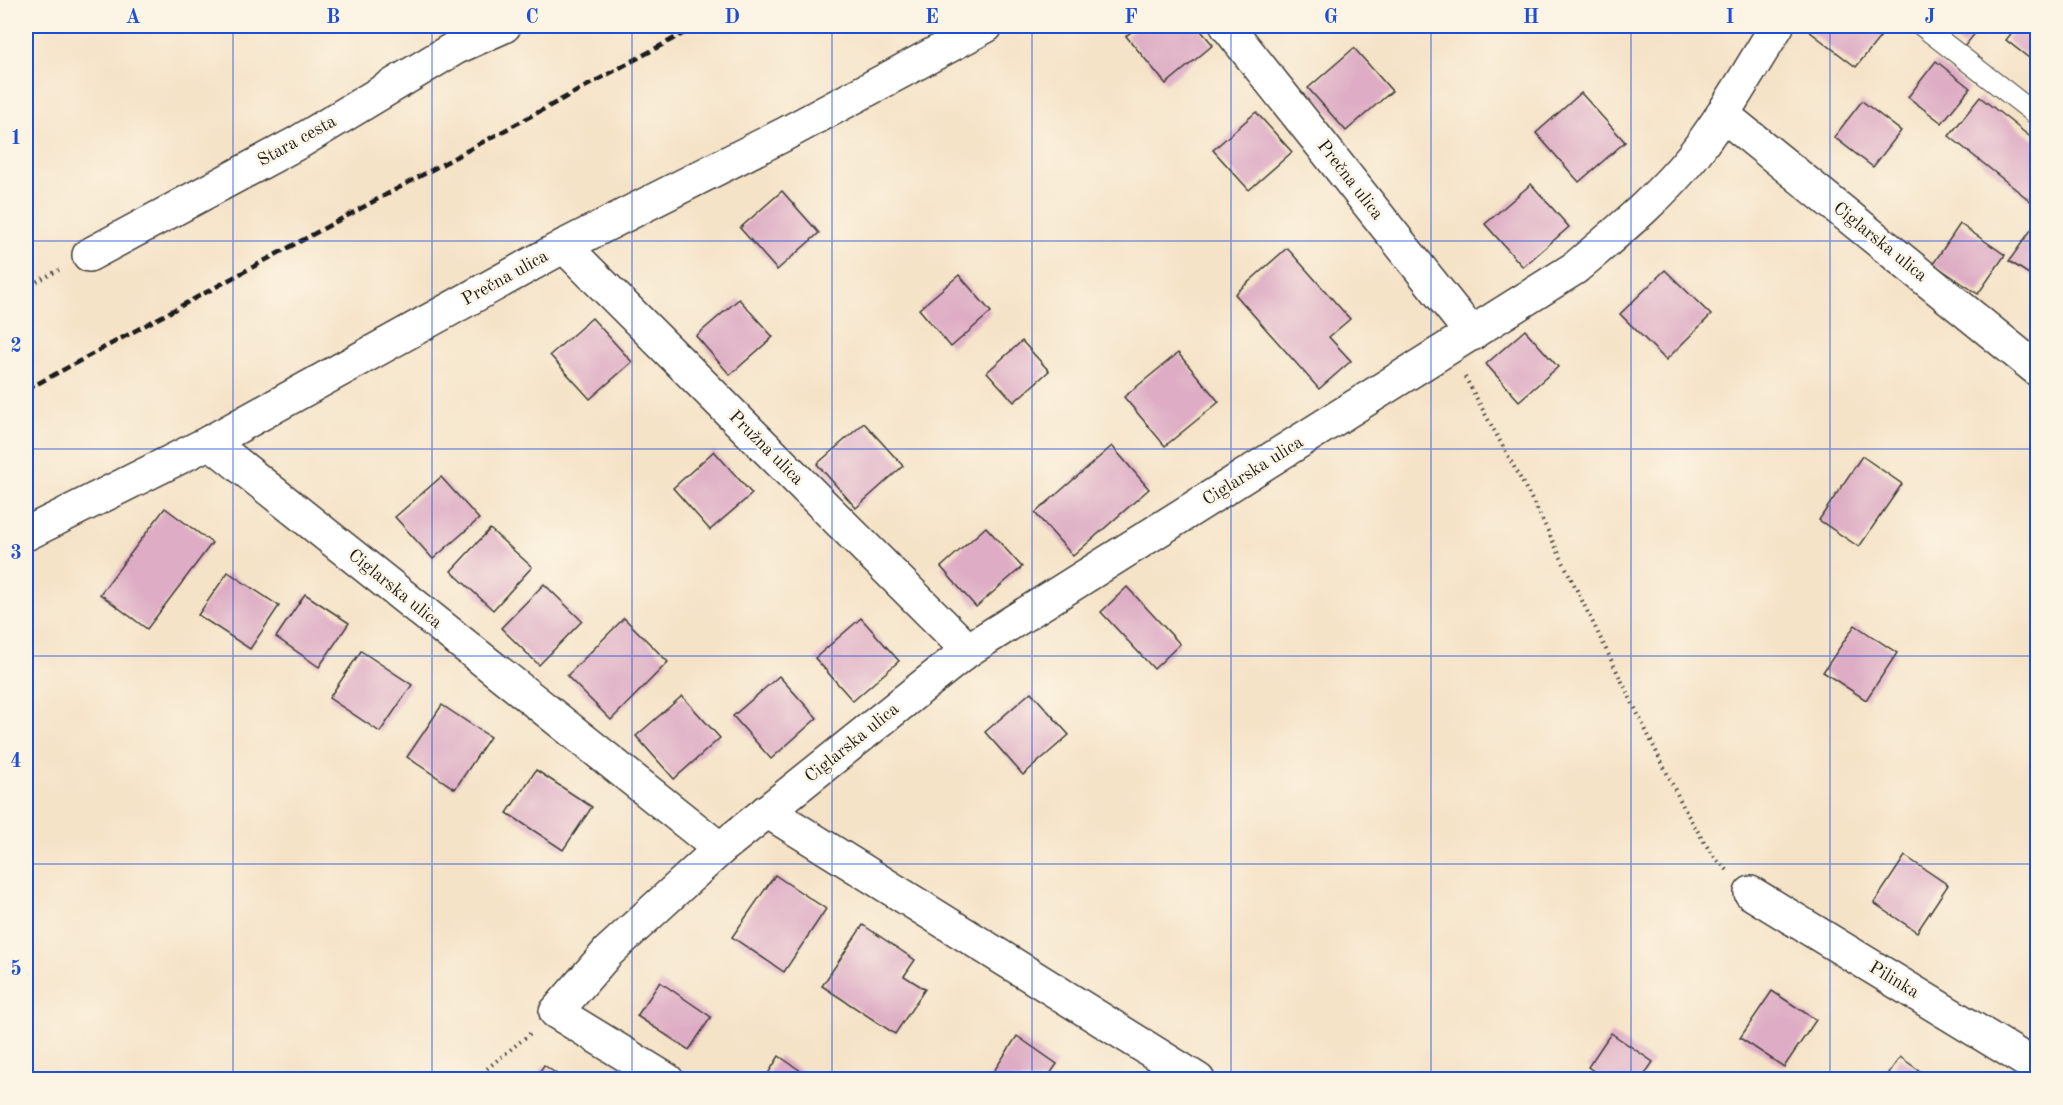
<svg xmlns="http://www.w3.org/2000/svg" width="2063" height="1105" font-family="'Old Standard TT',serif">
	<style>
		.building { fill: #deadc5 }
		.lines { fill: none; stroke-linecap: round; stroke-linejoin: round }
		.lane-casing { stroke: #3d3a36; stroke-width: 22 }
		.street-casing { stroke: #3d3a36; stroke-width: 36 }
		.path { stroke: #3d3a36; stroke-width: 4; stroke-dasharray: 1.5 4.5; stroke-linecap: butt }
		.lane { stroke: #fff; stroke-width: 20 }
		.street { stroke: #fff; stroke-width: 33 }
		.rail { stroke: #1c1c1c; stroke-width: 4.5; stroke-dasharray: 9 4.5; stroke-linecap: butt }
		.grid { fill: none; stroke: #1d4ed8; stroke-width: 1.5; stroke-opacity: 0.55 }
		.labels { text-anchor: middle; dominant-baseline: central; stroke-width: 5; stroke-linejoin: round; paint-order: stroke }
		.street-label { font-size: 18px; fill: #1c1c1c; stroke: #fcf5e5 }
		.neatline { fill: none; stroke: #1d4ed8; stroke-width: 2 }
		.grid-label { font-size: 20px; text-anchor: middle; font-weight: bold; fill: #1d4ed8 }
	</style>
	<rect width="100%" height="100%" fill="#fcf5e5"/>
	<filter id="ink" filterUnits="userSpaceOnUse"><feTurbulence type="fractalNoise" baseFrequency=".0167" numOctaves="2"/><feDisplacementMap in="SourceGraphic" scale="12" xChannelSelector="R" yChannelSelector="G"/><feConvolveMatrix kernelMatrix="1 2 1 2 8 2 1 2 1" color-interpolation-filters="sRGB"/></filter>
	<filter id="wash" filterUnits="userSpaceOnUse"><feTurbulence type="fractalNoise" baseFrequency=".008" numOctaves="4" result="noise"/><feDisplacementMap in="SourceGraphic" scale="24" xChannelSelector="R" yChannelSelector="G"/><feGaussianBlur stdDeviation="1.35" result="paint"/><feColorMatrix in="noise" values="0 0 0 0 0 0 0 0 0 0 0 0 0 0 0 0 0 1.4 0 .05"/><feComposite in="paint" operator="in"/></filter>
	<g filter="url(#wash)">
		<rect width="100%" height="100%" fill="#f5e3c8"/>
		<g id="blocks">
			<g class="building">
				<polygon points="1139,26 1197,26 1213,45 1166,84 1126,36"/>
				<polygon points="1806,26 1889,26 1856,67 1805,28"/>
				<polygon points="1936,26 1981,26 1964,47"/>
				<polygon points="2017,26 2038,26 2038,65 2006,40"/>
				<polygon points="1354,48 1392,91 1346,131 1308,88"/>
				<polygon points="1936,61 1970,88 1942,123 1908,97"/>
				<polygon points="1581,93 1625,142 1579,182 1536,133"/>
				<polygon points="1980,97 2038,143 2038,207 1949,136"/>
				<polygon points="1862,101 1901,131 1873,167 1834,137"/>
				<polygon points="1256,112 1292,152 1249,190 1213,150"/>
				<polygon points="1531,184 1569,227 1523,267 1485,224"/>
				<polygon points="782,191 819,233 777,270 740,228"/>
				<polygon points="2038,220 2038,280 2009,261"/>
				<polygon points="1960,224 2005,255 1978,294 1933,264"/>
				<polygon points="1287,248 1350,319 1329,337 1351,361 1319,389 1235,294"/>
				<polygon points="1665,270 1711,315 1666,360 1620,314"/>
				<polygon points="959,275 991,312 951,347 919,309"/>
				<polygon points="739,299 773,337 730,375 696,336"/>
				<polygon points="592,318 632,362 590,399 550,355"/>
				<polygon points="1525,330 1558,367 1519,401 1486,364"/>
				<polygon points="1022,341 1049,371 1014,402 987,372"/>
				<polygon points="1178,353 1219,402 1165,446 1124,397"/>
				<polygon points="864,423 903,466 856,508 817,464"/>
				<polygon points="1112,446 1149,489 1073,556 1035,513"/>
				<polygon points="714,451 752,494 710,530 673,488"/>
				<polygon points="1862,456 1902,484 1859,547 1819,520"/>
				<polygon points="441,477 479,519 433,559 395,517"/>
				<polygon points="165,508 212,543 147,629 100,594"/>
				<polygon points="986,527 1022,567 976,607 941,567"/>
				<polygon points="490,529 532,567 493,610 451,571"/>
				<polygon points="228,572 279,606 250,649 198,615"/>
				<polygon points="544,584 582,621 539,665 501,628"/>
				<polygon points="1127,587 1180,644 1154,669 1101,612"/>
				<polygon points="305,594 349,623 319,667 276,637"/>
				<polygon points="624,618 668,662 611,720 567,676"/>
				<polygon points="861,618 899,661 853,701 815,658"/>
				<polygon points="1855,625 1897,653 1866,700 1823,672"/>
				<polygon points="361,651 412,685 380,732 329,698"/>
				<polygon points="779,676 817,718 771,759 733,716"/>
				<polygon points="1031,692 1069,735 1023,775 985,732"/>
				<polygon points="682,696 720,738 674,779 636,736"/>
				<polygon points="442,705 490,737 455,789 407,757"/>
				<polygon points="536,770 592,807 563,850 507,813"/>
				<polygon points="1905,856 1948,885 1917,932 1874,903"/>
				<polygon points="775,875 826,909 784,972 732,937"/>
				<polygon points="863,925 915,960 904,976 925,989 895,1034 822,986"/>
				<polygon points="660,982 711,1017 689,1050 637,1016"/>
				<polygon points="1772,991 1816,1020 1784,1067 1740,1038"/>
				<polygon points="1611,1033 1653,1062 1641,1080 1607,1080 1588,1067"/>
				<polygon points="1017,1036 1057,1064 1046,1080 988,1080"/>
				<polygon points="779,1056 814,1080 764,1080"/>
				<polygon points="1900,1057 1933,1080 1884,1080"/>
				<polygon points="544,1065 565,1080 534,1080"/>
			</g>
		</g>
	</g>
	<g filter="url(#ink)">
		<use href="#blocks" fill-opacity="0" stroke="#3d3a36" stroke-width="1.5"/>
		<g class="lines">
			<g class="lane-casing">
				<polyline id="lane" points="1922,26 2038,116"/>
			</g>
			<g class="street-casing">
				<g id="street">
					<polyline points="1227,26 1472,334"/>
					<polyline points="1722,114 2038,370"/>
					<polyline points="564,246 968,650"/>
					<polyline points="89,255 299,142 455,48 504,26"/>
					<polyline points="210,442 720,849"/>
					<polyline points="26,534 210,442 564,246 783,135 986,26"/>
					<polyline points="767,811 1198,1080"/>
					<polyline points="1751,893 2038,1068"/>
					<path d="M 667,1080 L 556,1012 L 608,952 L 720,849 L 968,650 L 1575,268 C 1616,233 1658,199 1692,157 C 1724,116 1750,69 1777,26"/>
				</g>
			</g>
			<g class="path">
				<polyline points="26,287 59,270"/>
				<polyline points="1465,377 1537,509 1686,812 1711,853 1727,870"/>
				<polyline points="473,1080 532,1032"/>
			</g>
			<use href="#lane" class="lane"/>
			<use href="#street" class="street"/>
			<polyline class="rail" points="26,390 697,26"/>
		</g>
	</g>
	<path class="grid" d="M 233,26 L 233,1080M 432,26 L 432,1080M 632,26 L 632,1080M 832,26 L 832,1080M 1032,26 L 1032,1080M 1231,26 L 1231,1080M 1431,26 L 1431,1080M 1631,26 L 1631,1080M 1830,26 L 1830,1080M 26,241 L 2038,241M 26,449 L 2038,449M 26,656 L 2038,656M 26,864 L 2038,864"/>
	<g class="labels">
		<g class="street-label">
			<text transform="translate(297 141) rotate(-29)">Stara cesta</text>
			<text transform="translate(1350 180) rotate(52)">Prečna ulica</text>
			<text transform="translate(1880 242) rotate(39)">Ciglarska ulica</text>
			<text transform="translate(505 278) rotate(-29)">Prečna ulica</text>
			<text transform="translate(766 448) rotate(45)">Pružna ulica</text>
			<text transform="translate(1253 471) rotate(-32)">Ciglarska ulica</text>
			<text transform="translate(395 589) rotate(39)">Ciglarska ulica</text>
			<text transform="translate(852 743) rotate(-39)">Ciglarska ulica</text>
			<text transform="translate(1894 980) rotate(31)">Pilinka</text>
		</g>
	</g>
	<rect width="2063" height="1105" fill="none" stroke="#fcf5e5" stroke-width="66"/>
	<rect x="33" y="33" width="1997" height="1039" class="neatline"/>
	<g class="grid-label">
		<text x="133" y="23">A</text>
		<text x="333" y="23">B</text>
		<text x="532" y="23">C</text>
		<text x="732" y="23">D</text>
		<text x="932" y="23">E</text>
		<text x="1131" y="23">F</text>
		<text x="1331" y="23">G</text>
		<text x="1531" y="23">H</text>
		<text x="1730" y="23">I</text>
		<text x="1930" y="23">J</text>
		<text x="16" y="144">1</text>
		<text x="16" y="352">2</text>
		<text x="16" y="559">3</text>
		<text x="16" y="767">4</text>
		<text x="16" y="975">5</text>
	</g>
</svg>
